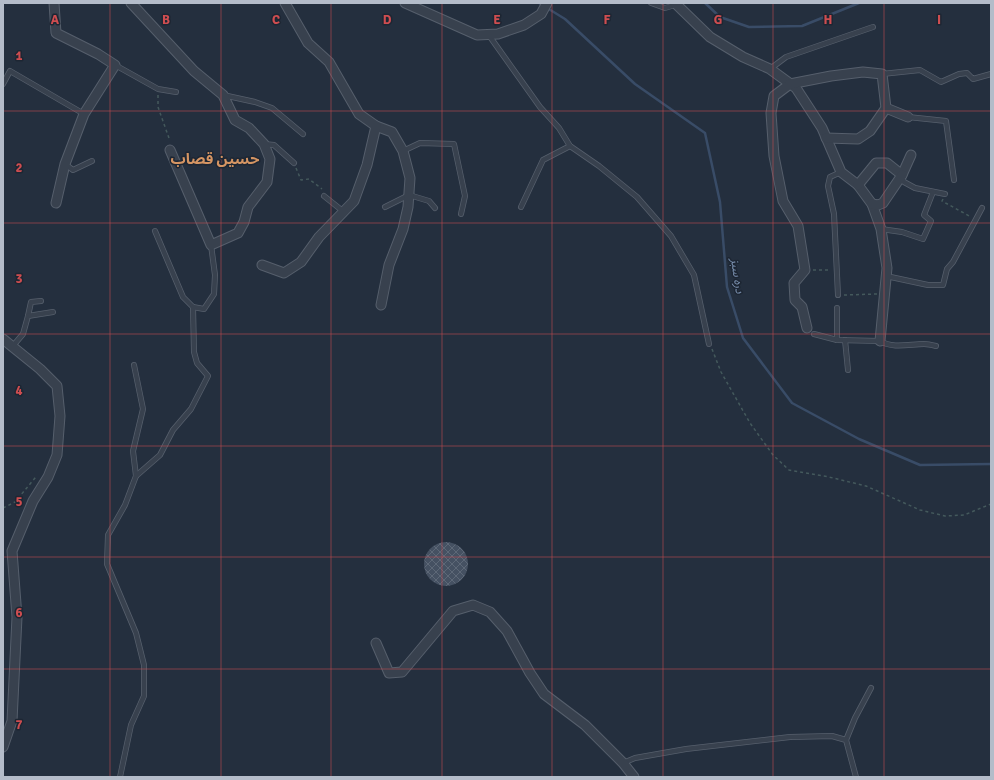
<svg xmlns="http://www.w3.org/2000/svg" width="994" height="780" font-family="Signika,'Noto Sans Arabic',sans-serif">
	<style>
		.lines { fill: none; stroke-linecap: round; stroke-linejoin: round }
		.stream { stroke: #394c67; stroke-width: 2.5 }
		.building { fill: url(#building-cross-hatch) }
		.service-casing { stroke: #565f6c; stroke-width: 6 }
		.minor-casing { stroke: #565f6c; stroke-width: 11 }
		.path { stroke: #44595c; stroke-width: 1.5; stroke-dasharray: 3 3; stroke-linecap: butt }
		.service { stroke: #38414e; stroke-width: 4.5 }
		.minor { stroke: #38414e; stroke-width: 9 }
		.grid { fill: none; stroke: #ce4d50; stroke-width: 1; stroke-opacity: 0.55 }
		.labels { text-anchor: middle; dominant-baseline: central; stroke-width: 3; stroke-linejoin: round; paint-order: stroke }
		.water-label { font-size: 12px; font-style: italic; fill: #7c92b1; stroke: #1d2633 }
		.district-label { font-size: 15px; font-weight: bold; fill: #d59563; stroke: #1d2633 }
		.grid-label { font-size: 13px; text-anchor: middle; font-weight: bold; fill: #ce4d50; stroke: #1d2633; stroke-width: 3; stroke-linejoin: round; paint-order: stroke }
	</style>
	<defs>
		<pattern id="building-cross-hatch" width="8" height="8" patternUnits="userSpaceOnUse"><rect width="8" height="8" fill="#455162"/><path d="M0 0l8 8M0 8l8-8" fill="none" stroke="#5d6877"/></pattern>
	</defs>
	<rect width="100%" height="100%" fill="#242f3e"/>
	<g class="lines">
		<g class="stream">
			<polyline points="539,3 565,19 635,84 705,133 720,202 727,287 743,338 792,403 859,439 920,465 991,464"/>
			<polyline points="705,3 720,17 749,27 802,26 859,3"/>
		</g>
	</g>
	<circle class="building" cx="446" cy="564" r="22"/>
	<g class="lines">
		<g class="service-casing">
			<g id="service">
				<polyline points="651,3 665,8 675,5"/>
				<polyline points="488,34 540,107 559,128 570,146 599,166 637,197 671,236 694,275 709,344"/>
				<polyline points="115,65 158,89 176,92"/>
				<polyline points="770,69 786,57 873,27"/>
				<polyline points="882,74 920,70 941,82 959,74 967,73 973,79 991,74"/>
				<polyline points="3,84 10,71 84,114"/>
				<polyline points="223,95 255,102 272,108 303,134"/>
				<polyline points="908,117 946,121 954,180"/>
				<polyline points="264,144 274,145 294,163"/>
				<polyline points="403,151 420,143 454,144 465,196 461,214"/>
				<polyline points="65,164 73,170 92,161"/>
				<polyline points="902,177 904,182 915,188 945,194"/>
				<polyline points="324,196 344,212"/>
				<polyline points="385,207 409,195 429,201 435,208"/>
				<polyline points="521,207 543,160 570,146"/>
				<polyline points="881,229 902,232 923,239 931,221 924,215 933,192"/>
				<polyline points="155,231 183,297 193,307"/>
				<polyline points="886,276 928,285 943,285 947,269 953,262 982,208"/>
				<polyline points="838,295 834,214 828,186 830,177 841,172"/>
				<path d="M 837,308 L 837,340 L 880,341 C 893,349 910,344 924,344 C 928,344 932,345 936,346"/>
				<polyline points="28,316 31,302 41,301"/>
				<polyline points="814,334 837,340"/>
				<polyline points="845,340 848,370"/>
				<polyline points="12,347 23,334 28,316 53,312"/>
				<polyline points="134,365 143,409 133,451 136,476"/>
				<polyline points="846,740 855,718 871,688"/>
				<polyline points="623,763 635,758 686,749 790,737 832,736 846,740 856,777"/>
				<polyline points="120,777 131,725 144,696 144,665 136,633 107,564 108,535 125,505 136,476 160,455 173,430 191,409 208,376 197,363 194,352 193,307 204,309 214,294 215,275 211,245"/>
			</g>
		</g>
		<g class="minor-casing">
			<g id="minor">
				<polyline points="54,3 56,33 98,54 115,65 84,114 65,164 56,203"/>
				<polyline points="131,3 194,71 223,95 235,120 249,128 264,144 270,159 267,182 248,207 244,222 238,233 211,245 170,150"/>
				<polyline points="405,3 477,35 498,34 524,25 541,14 547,3"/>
				<polyline points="675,3 710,37 743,57 770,69 796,88 822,128 841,172 858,185 872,204 881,229 887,268 880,341"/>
				<polyline points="376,126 392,132 403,151 410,178 408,207 403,229 389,265 381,305"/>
				<polyline points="826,138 858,139 870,131 886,108"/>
				<polyline points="858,185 876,163 887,163 902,175 911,155"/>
				<polyline points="872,204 878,205 883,203 902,175"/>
				<polyline points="262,265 284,273 301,262 319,237 354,201 367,165 376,126 359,114 329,62 308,43 285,3"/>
				<polyline points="807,328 802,307 795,300 794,283 805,270 798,226 783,201 774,156 771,113 774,96 790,84 831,76 863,72 882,74 886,108 908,117"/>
				<polyline points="3,339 40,369 57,386 60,416 57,455 48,477 33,501 12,551 17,617 12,721 3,747"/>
				<polyline points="376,643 389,673 402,672 453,611 473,605 490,612 507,631 530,673 544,694 585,725 623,763 634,777"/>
			</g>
		</g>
		<g class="path">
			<polyline points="158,95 158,107 170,141"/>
			<polyline points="296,168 301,180 309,179 322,189"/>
			<polyline points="943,199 942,201 971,217"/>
			<polyline points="813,270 831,270"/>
			<polyline points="844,295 877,294"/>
			<polyline points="712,349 721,372 750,423 773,455 789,470 829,477 866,486 920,510 945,516 964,515 991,504"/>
			<polyline points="3,508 15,502 35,478 37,476"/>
		</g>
		<use href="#service" class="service"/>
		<use href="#minor" class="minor"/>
	</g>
	<path class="grid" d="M 110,3 L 110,777M 221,3 L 221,777M 331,3 L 331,777M 442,3 L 442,777M 552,3 L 552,777M 663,3 L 663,777M 773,3 L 773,777M 884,3 L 884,777M 3,111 L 991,111M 3,223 L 991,223M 3,334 L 991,334M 3,446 L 991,446M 3,557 L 991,557M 3,669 L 991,669"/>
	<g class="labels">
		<g class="water-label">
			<text transform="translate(737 276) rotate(82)">دره سبز</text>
		</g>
		<g class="district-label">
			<text x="215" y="159">حسین قصاب</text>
		</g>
	</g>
	<g class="grid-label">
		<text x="55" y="24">A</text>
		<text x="166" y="24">B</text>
		<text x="276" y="24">C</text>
		<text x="387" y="24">D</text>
		<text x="497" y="24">E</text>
		<text x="607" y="24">F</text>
		<text x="718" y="24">G</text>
		<text x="828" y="24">H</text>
		<text x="939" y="24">I</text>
		<text x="19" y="60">1</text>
		<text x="19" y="172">2</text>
		<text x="19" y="283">3</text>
		<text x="19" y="395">4</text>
		<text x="19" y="506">5</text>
		<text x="19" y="617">6</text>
		<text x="19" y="729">7</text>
	</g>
	<rect width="994" height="780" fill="none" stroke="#b4bcc9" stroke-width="8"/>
</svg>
